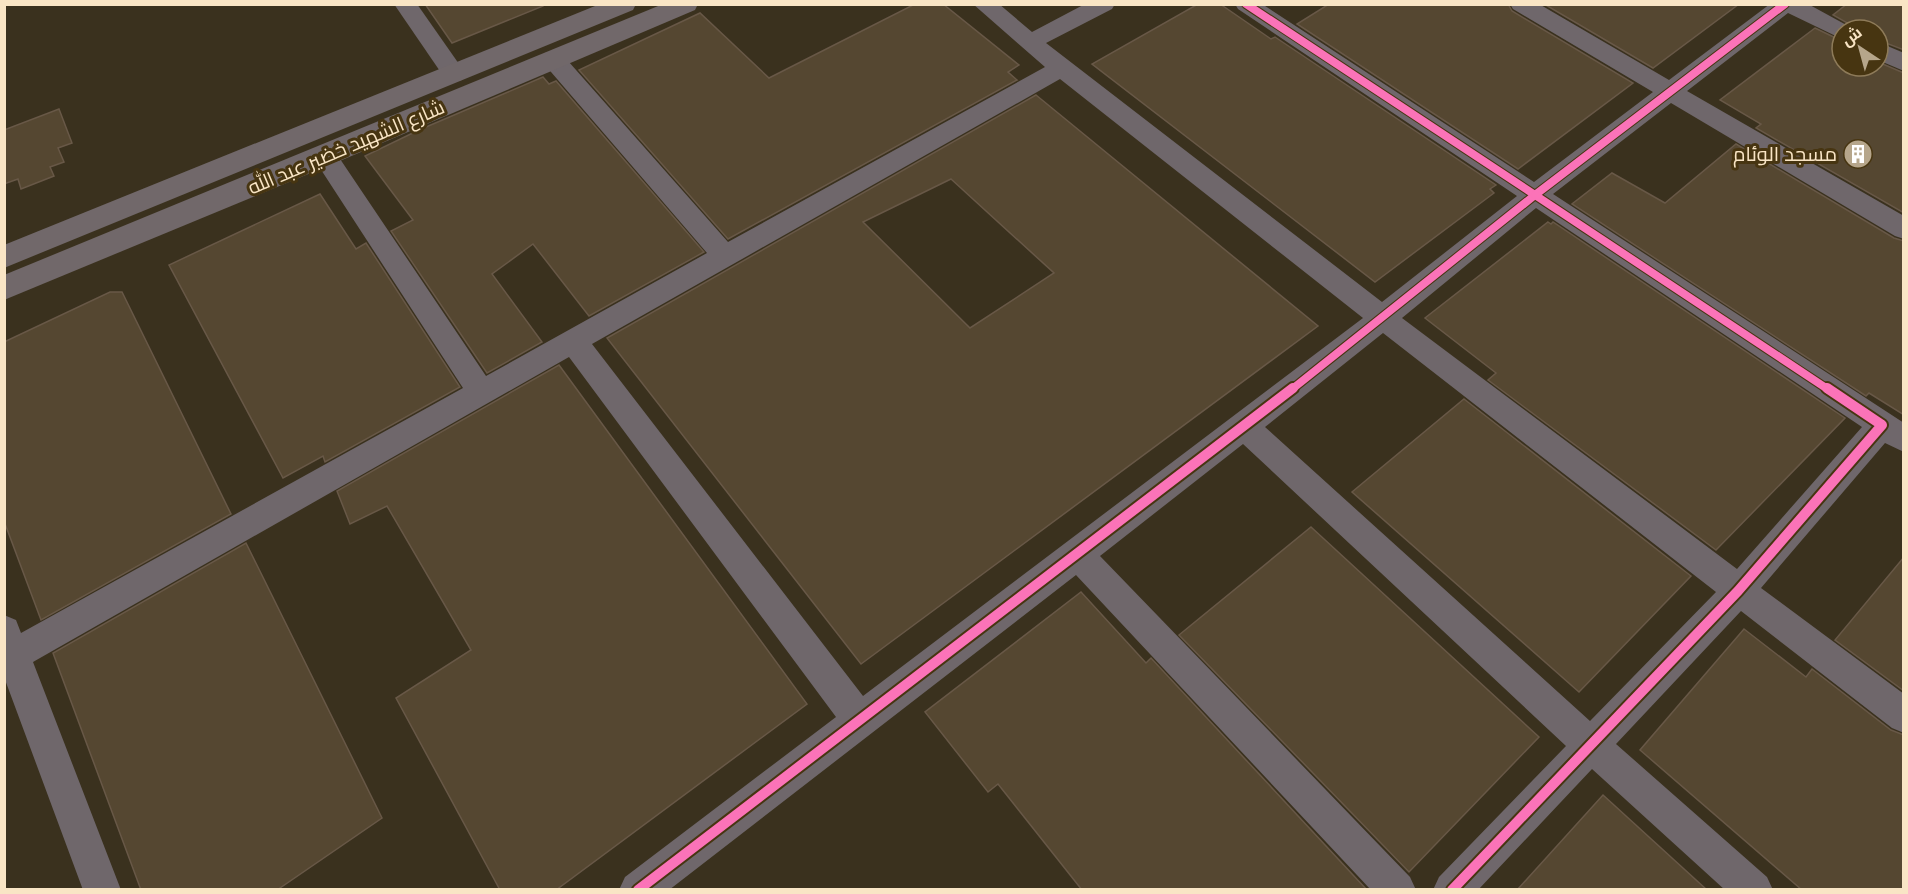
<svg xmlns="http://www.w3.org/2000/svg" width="1908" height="894" font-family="Roboto,Cairo,sans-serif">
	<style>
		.building { fill: #554731; stroke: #685847; stroke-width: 1.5; fill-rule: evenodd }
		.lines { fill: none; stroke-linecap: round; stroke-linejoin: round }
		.street { fill: #6f676b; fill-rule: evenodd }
		.secondary { fill: #71686a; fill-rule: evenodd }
		.cycleway-far1-casing { stroke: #473511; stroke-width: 10 }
		.cycleway-casing { stroke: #473511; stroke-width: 14 }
		.cycleway-far1 { stroke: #fb73b8; stroke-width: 8 }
		.cycleway { stroke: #fb73b8; stroke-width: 10 }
		.labels { text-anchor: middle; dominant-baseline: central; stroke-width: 6; stroke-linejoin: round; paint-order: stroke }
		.street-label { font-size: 20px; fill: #f9e5c5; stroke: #473511 }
		.poi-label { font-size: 20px; fill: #f9e5c5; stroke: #473511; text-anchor: end }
	</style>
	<rect width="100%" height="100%" fill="#3a311e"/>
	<g class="building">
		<polygon points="425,4 543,4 543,6 452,43"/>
		<polygon points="915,4 943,4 1019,65 1008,72 1017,80 728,239 579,70 700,13 769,78"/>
		<polygon points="1198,4 1220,4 1271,39 1275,37 1496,185 1490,189 1494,193 1375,282 1092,64"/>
		<polygon points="1329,4 1508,4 1512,11 1633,83 1518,169 1297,24"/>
		<polygon points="1544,4 1739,4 1653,68"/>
		<polygon points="1847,4 1904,4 1904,50 1878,40 1878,30 1854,30 1851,25 1833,15"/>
		<polygon points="1815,28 1842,41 1842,66 1878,66 1878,62 1904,73 1904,213 1756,128 1761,124 1720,100"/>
		<polygon points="543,77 549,84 556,81 704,252 589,316 533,244 492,274 542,342 487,373 391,231 413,220 365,156 419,130"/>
		<path d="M 1036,95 L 1318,326 L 861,664 L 607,338 ZM 951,179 L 1054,273 L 970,328 L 863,222 Z"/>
		<polygon points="59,109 72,143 58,148 64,162 50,167 54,176 21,189 18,179 4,184 4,130"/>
		<polygon points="1736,144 1894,238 1904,241 1904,415 1869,393 1866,396 1572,204 1612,173 1665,203"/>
		<polygon points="320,194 356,249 366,243 460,387 325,462 323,456 283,478 169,265"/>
		<polygon points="1548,222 1551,224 1553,222 1845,418 1716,550 1488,380 1496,373 1425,318"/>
		<polygon points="110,292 122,292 231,514 41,620 4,521 4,342"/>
		<polygon points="559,365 807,704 556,890 500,890 396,698 471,650 387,506 350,524 337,491"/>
		<polygon points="1464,399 1691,576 1579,692 1352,492"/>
		<polygon points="1311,527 1539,737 1409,872 1179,635"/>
		<polygon points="246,543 382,818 277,890 141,890 53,653"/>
		<polygon points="1904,557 1904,691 1835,640"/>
		<polygon points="1081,592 1146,663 1151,658 1367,890 1082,890 998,784 988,792 925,712"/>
		<polygon points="1744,629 1806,677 1812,669 1891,730 1904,735 1904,890 1802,890 1640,750"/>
		<polygon points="1603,795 1707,890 1517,890"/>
	</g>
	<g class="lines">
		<g class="street">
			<polygon points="394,4 417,4 466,74 462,80 454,82 446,80"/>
			<path d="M 973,4 L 999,4 L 1032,32 L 1085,4 L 1115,4 L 1112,9 L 1046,43 L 1382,302 L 1517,196 L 1238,9 L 1235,4 L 1262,4 L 1534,182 L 1653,92 L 1513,9 L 1510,4 L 1539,4 L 1669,80 L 1770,4 L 1808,4 L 1850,27 L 1852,30 L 1842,30 L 1842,39 L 1788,13 L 1687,91 L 1904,216 L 1904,239 L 1895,236 L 1671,103 L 1553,194 L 1904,423 L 1904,452 L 1885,443 L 1761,588 L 1904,694 L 1904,733 L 1892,728 L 1741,611 L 1616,744 L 1767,877 L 1773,890 L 1725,890 L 1592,769 L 1478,890 L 1433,890 L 1439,877 L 1566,746 L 1243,444 L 1100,556 L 1410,877 L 1416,890 L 1371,890 L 1076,575 L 669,890 L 619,890 L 625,877 L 836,717 L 569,357 L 33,662 L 121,890 L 83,890 L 4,677 L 4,615 L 16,620 L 21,633 L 463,388 L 316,162 L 312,156 L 316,150 L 325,147 L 334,150 L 486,376 L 707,253 L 545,65 L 541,59 L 545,53 L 553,51 L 561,53 L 728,242 L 1045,67 ZM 1060,79 L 1363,318 L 863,696 L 592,344 ZM 1536,208 L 1862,427 L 1737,569 L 1402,318 ZM 1383,333 L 1716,592 L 1590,721 L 1265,427 Z"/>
			<polygon points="1878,42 1904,53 1904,71 1878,60"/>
		</g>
		<g class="secondary">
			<polygon points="600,4 636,4 633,10 4,268 4,245"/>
			<polygon points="663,4 698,4 695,10 335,163 4,300 4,275"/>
		</g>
		<g class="cycleway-far1-casing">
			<g id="cycleway-far1">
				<polyline points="1246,4 1535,195 1291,390"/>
				<polyline points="1785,4 1535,195 1829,390"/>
			</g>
		</g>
		<g class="cycleway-casing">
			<g id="cycleway">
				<polyline points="638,890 1293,388"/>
				<polyline points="1452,890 1738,591 1882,425 1827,388"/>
			</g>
		</g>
		<use href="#cycleway-far1" class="cycleway-far1"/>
		<use href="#cycleway" class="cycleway"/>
	</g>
	<defs>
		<g id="building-disc" transform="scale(1.5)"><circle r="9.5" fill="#b6a68b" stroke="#473511"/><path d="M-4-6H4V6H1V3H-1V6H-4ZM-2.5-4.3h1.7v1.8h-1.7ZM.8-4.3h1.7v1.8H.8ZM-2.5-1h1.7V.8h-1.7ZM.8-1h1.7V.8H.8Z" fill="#fff"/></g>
	</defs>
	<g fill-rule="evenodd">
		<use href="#building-disc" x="1858" y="154"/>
	</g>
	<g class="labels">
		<g class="street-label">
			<text transform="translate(346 147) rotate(-23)">شارع الشهيد خضير عبد الله</text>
		</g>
		<g class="poi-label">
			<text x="1837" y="154">مسجد الوئام</text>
		</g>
	</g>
	<rect width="1908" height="894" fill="none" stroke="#f9e5c5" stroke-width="12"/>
	<g transform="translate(1860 48) rotate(324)"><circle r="28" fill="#473511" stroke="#8e7b59" stroke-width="1.5"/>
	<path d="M0-4.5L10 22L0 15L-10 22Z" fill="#b6a68b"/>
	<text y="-9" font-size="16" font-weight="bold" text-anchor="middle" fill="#f9e5c5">ش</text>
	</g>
</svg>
